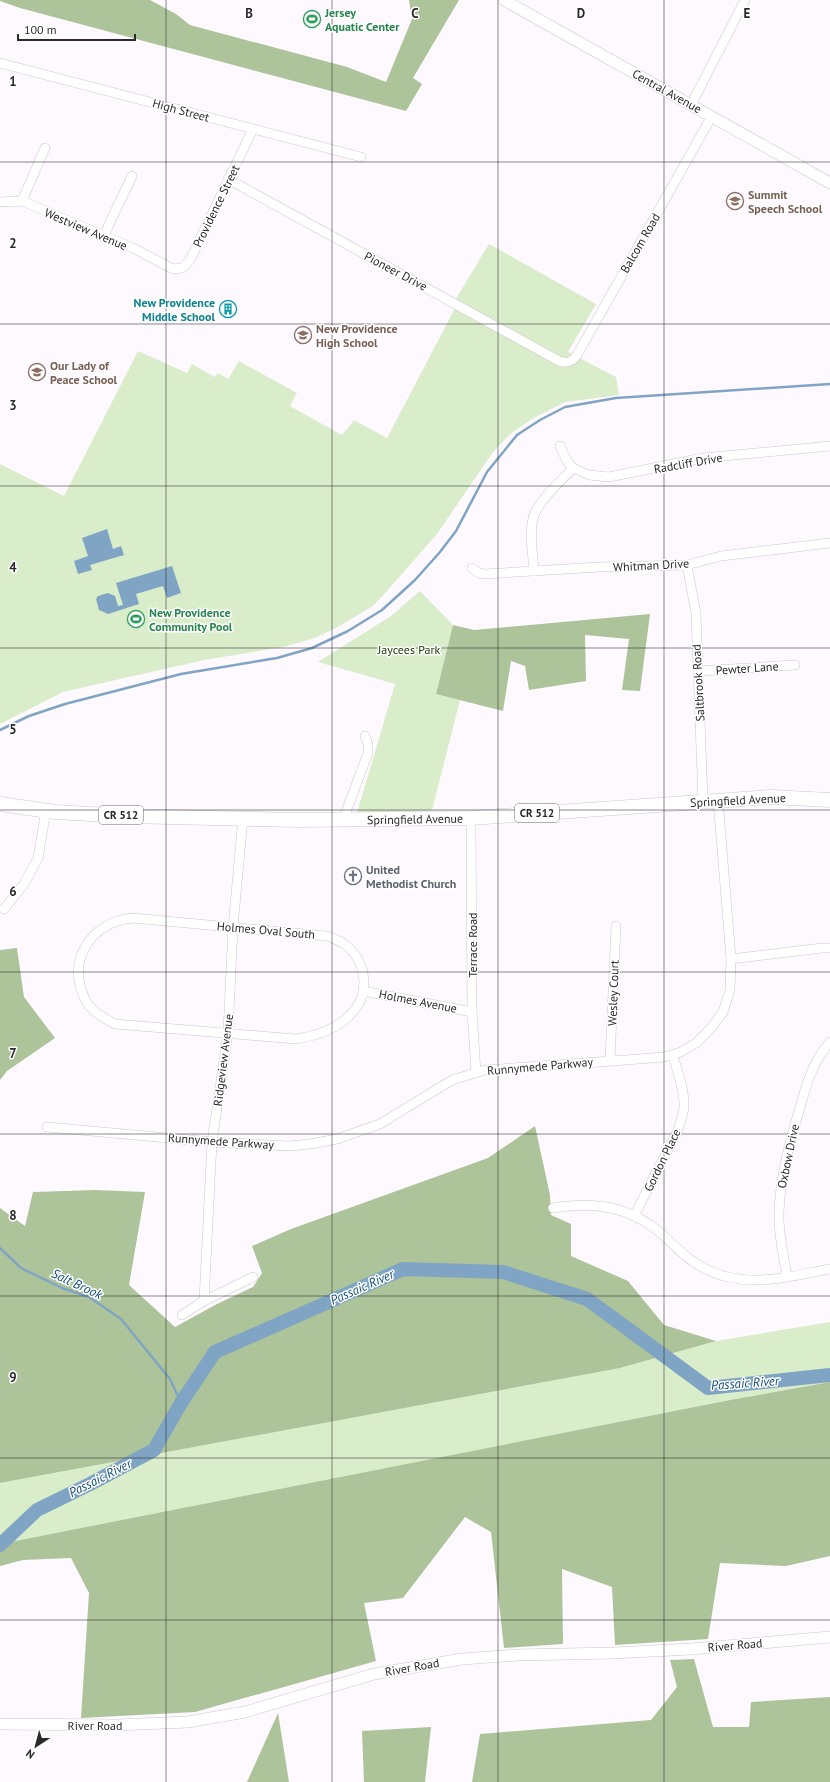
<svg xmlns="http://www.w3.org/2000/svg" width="830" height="1782" font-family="'PT Sans',sans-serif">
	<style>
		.green { fill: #d9edca }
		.forest { fill: #adc39a }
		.water { fill: #80a5c4 }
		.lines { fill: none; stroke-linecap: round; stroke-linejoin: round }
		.stream { stroke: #80a5c4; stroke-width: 2.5 }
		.river { stroke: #80a5c4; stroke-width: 14 }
		.minor-casing { stroke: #cdc7ce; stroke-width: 10 }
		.tertiary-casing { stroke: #cdc7ce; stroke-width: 12 }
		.primary-casing { stroke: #cdc7ce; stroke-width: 15 }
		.minor { stroke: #fff; stroke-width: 9 }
		.tertiary { stroke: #fff; stroke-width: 11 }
		.primary { stroke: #fff; stroke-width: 14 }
		.grid { fill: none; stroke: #2a282b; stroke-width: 1; stroke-opacity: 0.55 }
		.labels { text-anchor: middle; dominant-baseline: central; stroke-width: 3; stroke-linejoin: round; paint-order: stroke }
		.shield { fill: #fff; stroke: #6a686b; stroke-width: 1 }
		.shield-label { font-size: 11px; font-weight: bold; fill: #2a282b }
		.leisure-label { font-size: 12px; font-weight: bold; fill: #27864d; stroke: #fff; text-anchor: start }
		.street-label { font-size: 12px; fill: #2a282b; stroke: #fff }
		.education-label { font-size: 12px; font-weight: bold; fill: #785e54; stroke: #fff; text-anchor: start }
		.culture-label { font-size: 12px; font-weight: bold; fill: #0d838f; stroke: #fff; text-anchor: end }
		.park-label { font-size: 12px; fill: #22370a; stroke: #fff }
		.worship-label { font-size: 12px; font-weight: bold; fill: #5b616d; stroke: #fff; text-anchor: start }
		.water-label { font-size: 13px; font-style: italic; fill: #124f78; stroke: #fff }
		.grid-label { font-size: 13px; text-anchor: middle; font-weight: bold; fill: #2a282b; stroke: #fff; stroke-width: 3; stroke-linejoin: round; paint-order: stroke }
	</style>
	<rect width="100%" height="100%" fill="#fef9ff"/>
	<g class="green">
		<polygon points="489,244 596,304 568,352 616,377 619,395 565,402 532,419 510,434 493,452 437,534 388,590 373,606 336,628 315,638 283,647 204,660 63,692 0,724 0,464 64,496 138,351 187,373 192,364 215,377 218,373 228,379 239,361 297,393 290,406 342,435 354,420 387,438 453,312 457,297"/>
		<polygon points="420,591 453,625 436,694 460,700 432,810 357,813 395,684 318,662 391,616"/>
		<polygon points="830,1322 830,1382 730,1400 0,1544 0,1483 620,1368 716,1341"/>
	</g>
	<g class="forest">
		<polygon points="0,0 150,0 176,14 190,25 347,67 386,82 412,19 409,0 459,0 413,78 422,84 406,111 20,8 0,1"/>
		<polygon points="650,614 640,691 622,690 629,639 585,635 586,681 529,690 525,666 511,661 503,711 436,694 453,625 474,630"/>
		<polygon points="17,948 24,997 55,1038 7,1071 0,1080 0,950"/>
		<polygon points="535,1126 550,1195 551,1215 571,1224 571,1256 628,1281 664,1325 716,1341 620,1368 0,1483 0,1208 25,1226 33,1192 95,1190 145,1192 129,1285 175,1327 217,1304 253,1287 262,1273 252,1246 291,1229 488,1158"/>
		<polygon points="830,1382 830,1556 786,1566 720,1563 708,1639 615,1645 612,1587 562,1569 563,1644 504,1648 491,1532 465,1517 403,1598 364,1603 376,1661 195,1712 81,1718 89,1593 71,1558 23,1560 0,1566 0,1544 730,1400"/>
		<polygon points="694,1659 713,1727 749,1727 751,1702 830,1697 830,1782 472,1782 480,1734 651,1720 677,1687 670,1660"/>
		<polygon points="278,1713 289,1782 247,1782"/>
		<polygon points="431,1727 425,1782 364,1782 362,1731"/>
	</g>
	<g class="water">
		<polygon points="107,529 113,549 121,546 124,555 90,565 92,570 78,574 74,561 88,556 82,538"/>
		<polygon points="172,566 181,593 167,598 163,586 136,594 139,604 108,614 99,610 96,599 98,596 108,593 115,596 118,606 123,605 116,583"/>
	</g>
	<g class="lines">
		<g class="stream">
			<polyline points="0,730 29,716 65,704 181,674 277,658 312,648 348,631 382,610 415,580 440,552 456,531 487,472 517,435 540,420 565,407 616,398 830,384"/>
			<polyline points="0,1248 21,1268 62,1288 89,1297 121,1319 170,1379 181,1403"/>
		</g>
		<polyline class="river" points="0,1545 37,1510 90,1484 154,1450 181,1403 215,1352 403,1269 503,1272 587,1299 708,1388 830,1375"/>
		<g class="minor-casing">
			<g id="minor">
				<polyline points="0,63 361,157"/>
				<polyline points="691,105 745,0"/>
				<path d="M 228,179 L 559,361 C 567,364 572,362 577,355 L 712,116"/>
				<polyline points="22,201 45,148"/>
				<polyline points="0,202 22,201 133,248 173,269 182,268 190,260 253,129"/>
				<polyline points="103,237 132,176"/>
				<polyline points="560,446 567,461 573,468 589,475 609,477 703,458 830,446"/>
				<polyline points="687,565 696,614 703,801"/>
				<polyline points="472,568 479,573 485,574 599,567 687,565 721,556 830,543"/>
				<path d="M 534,571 C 533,554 529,535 533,518 C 538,501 561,481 573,468"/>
				<polyline points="699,671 795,665"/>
				<polyline points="471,818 472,1012 476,1072"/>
				<polyline points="345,819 347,809 368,753 368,744 365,736"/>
				<polyline points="4,909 24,884 38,858 46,810"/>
				<path d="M 133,918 L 327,936 C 333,938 339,940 344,944 C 368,961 371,996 349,1016 C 335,1030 315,1036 296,1039 L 115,1024 C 105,1019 94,1013 88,1004 C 63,965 90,921 133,918 Z"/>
				<polyline points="731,959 822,948 830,948"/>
				<polyline points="363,991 472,1012"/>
				<polyline points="610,1060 616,926"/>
				<polyline points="47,1127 212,1142 289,1146 310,1144 337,1139 380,1124 452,1080 485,1070 626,1060 664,1057 681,1052 696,1043 712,1027 723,1012 730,990 731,959 718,800"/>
				<path d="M 553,1208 C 594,1201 630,1206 663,1235 C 684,1255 698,1270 728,1277 C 762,1285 796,1275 830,1269"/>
				<path d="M 634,1216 L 677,1132 C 680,1124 683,1116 684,1107 C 685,1091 677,1071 673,1055"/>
				<path d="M 787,1277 C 784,1256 778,1234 779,1213 C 780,1179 788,1147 798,1114 C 806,1088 811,1063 830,1042"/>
				<polyline points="204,1301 212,1142 228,1033 233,927 243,818"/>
				<polyline points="182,1315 204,1301 253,1277"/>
			</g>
		</g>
		<g class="tertiary-casing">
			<g id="tertiary">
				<polyline points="504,0 830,183"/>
				<polyline points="0,1724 116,1725 188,1722 245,1712 374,1674 462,1659 517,1655 613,1653 691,1649 830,1637"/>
			</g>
		</g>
		<g class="primary-casing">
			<polyline id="primary" points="0,804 55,812 127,816 300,820 471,818 771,797 830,800"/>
		</g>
		<use href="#minor" class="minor"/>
		<use href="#tertiary" class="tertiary"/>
		<use href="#primary" class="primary"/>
	</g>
	<path class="grid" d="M 166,0 L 166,1782M 332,0 L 332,1782M 498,0 L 498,1782M 664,0 L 664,1782M 0,162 L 830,162M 0,324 L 830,324M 0,486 L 830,486M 0,648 L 830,648M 0,810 L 830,810M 0,972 L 830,972M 0,1134 L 830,1134M 0,1296 L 830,1296M 0,1458 L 830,1458M 0,1620 L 830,1620"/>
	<defs>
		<g id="stadium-ring" transform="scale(0.9)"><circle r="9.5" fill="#fff" stroke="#2e9e5b" stroke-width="1.5"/><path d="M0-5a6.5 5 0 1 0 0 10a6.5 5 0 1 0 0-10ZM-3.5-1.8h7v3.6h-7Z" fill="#2e9e5b"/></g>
		<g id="school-ring" transform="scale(0.9)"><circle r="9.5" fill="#fff" stroke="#8d6e63" stroke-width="1.5"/><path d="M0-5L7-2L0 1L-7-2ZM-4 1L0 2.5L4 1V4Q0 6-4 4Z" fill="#8d6e63"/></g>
		<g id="building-ring" transform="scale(0.9)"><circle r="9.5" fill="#fff" stroke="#0f9aa8" stroke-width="1.5"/><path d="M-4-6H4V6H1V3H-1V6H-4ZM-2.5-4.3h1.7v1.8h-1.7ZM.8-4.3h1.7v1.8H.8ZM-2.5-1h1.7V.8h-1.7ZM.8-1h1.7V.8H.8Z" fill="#0f9aa8"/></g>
		<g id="church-ring" transform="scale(0.9)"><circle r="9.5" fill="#fff" stroke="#6b7280" stroke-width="1.5"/><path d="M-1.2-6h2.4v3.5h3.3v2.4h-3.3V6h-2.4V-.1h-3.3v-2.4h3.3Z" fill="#6b7280"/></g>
	</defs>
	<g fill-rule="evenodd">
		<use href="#stadium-ring" x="312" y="19"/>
		<use href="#school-ring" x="735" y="201"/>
		<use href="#building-ring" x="228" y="309"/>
		<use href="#school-ring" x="303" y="335"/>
		<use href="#school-ring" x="37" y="372"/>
		<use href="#stadium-ring" x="136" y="619"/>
		<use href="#church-ring" x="353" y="876"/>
	</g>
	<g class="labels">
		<g class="shield">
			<rect x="515" y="804" width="44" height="18" rx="3"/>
			<rect x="99" y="806" width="44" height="18" rx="3"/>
		</g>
		<g class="shield-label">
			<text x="537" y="813">CR 512</text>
			<text x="121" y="815">CR 512</text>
		</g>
		<g class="leisure-label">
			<text x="325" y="12">Jersey<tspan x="325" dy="14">Aquatic Center</tspan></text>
			<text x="149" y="612">New Providence<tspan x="149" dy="14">Community Pool</tspan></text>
		</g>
		<g class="street-label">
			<text transform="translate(667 91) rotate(29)">Central Avenue</text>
			<text transform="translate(181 110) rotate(15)">High Street</text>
			<text transform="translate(216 206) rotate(-64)">Providence Street</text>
			<text transform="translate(86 229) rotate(23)">Westview Avenue</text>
			<text transform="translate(640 243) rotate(-60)">Balcom Road</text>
			<text transform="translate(396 271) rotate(28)">Pioneer Drive</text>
			<text transform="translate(688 463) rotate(-10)">Radcliff Drive</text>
			<text transform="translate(651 565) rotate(-3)">Whitman Drive</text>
			<text transform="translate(747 668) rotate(-4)">Pewter Lane</text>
			<text transform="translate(698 683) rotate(-93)">Saltbrook Road</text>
			<text transform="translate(738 800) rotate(-3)">Springfield Avenue</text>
			<text transform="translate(415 819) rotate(-1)">Springfield Avenue</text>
			<text transform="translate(266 930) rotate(5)">Holmes Oval South</text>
			<text transform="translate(472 945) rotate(-90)">Terrace Road</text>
			<text transform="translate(613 993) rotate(-88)">Wesley Court</text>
			<text transform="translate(418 1001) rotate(11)">Holmes Avenue</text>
			<text transform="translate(223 1060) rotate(-83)">Ridgeview Avenue</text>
			<text transform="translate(540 1066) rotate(-5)">Runnymede Parkway</text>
			<text transform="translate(221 1141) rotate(4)">Runnymede Parkway</text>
			<text transform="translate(788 1156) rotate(-78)">Oxbow Drive</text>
			<text transform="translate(662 1160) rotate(-64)">Gordon Place</text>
			<text transform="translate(735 1645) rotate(-5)">River Road</text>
			<text transform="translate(412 1667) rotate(-10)">River Road</text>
			<text x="95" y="1725">River Road</text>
		</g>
		<g class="education-label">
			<text x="748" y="194">Summit<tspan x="748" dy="14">Speech School</tspan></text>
			<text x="316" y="328">New Providence<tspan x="316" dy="14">High School</tspan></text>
			<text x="50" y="365">Our Lady of<tspan x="50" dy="14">Peace School</tspan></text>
		</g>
		<g class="culture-label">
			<text x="215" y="302">New Providence<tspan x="215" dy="14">Middle School</tspan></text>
		</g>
		<g class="park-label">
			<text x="409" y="649">Jaycees Park</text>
		</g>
		<g class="worship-label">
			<text x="366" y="869">United<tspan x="366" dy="14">Methodist Church</tspan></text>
		</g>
		<g class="water-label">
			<text transform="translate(77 1284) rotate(25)">Salt Brook</text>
			<text transform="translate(362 1287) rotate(-24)">Passaic River</text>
			<text transform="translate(745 1383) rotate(-4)">Passaic River</text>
			<text transform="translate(100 1478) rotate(-27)">Passaic River</text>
		</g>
	</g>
	<g class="grid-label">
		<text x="249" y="18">B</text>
		<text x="415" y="18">C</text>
		<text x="581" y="18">D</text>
		<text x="747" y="18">E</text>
		<text x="13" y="86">1</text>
		<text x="13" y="248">2</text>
		<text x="13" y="410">3</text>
		<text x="13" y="572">4</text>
		<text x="13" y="734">5</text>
		<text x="13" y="896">6</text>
		<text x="13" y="1058">7</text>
		<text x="13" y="1220">8</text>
		<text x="13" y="1382">9</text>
	</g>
	<g transform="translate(36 1746) rotate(216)" stroke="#ffffff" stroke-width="3" paint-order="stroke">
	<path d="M0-3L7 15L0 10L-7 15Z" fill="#2a282b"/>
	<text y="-6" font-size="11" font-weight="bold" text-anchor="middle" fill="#2a282b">N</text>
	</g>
	<path d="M18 34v6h117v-6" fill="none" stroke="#2a282b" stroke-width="2"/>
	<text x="24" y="34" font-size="12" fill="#2a282b" stroke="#ffffff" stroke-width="3" paint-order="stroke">100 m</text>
</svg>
